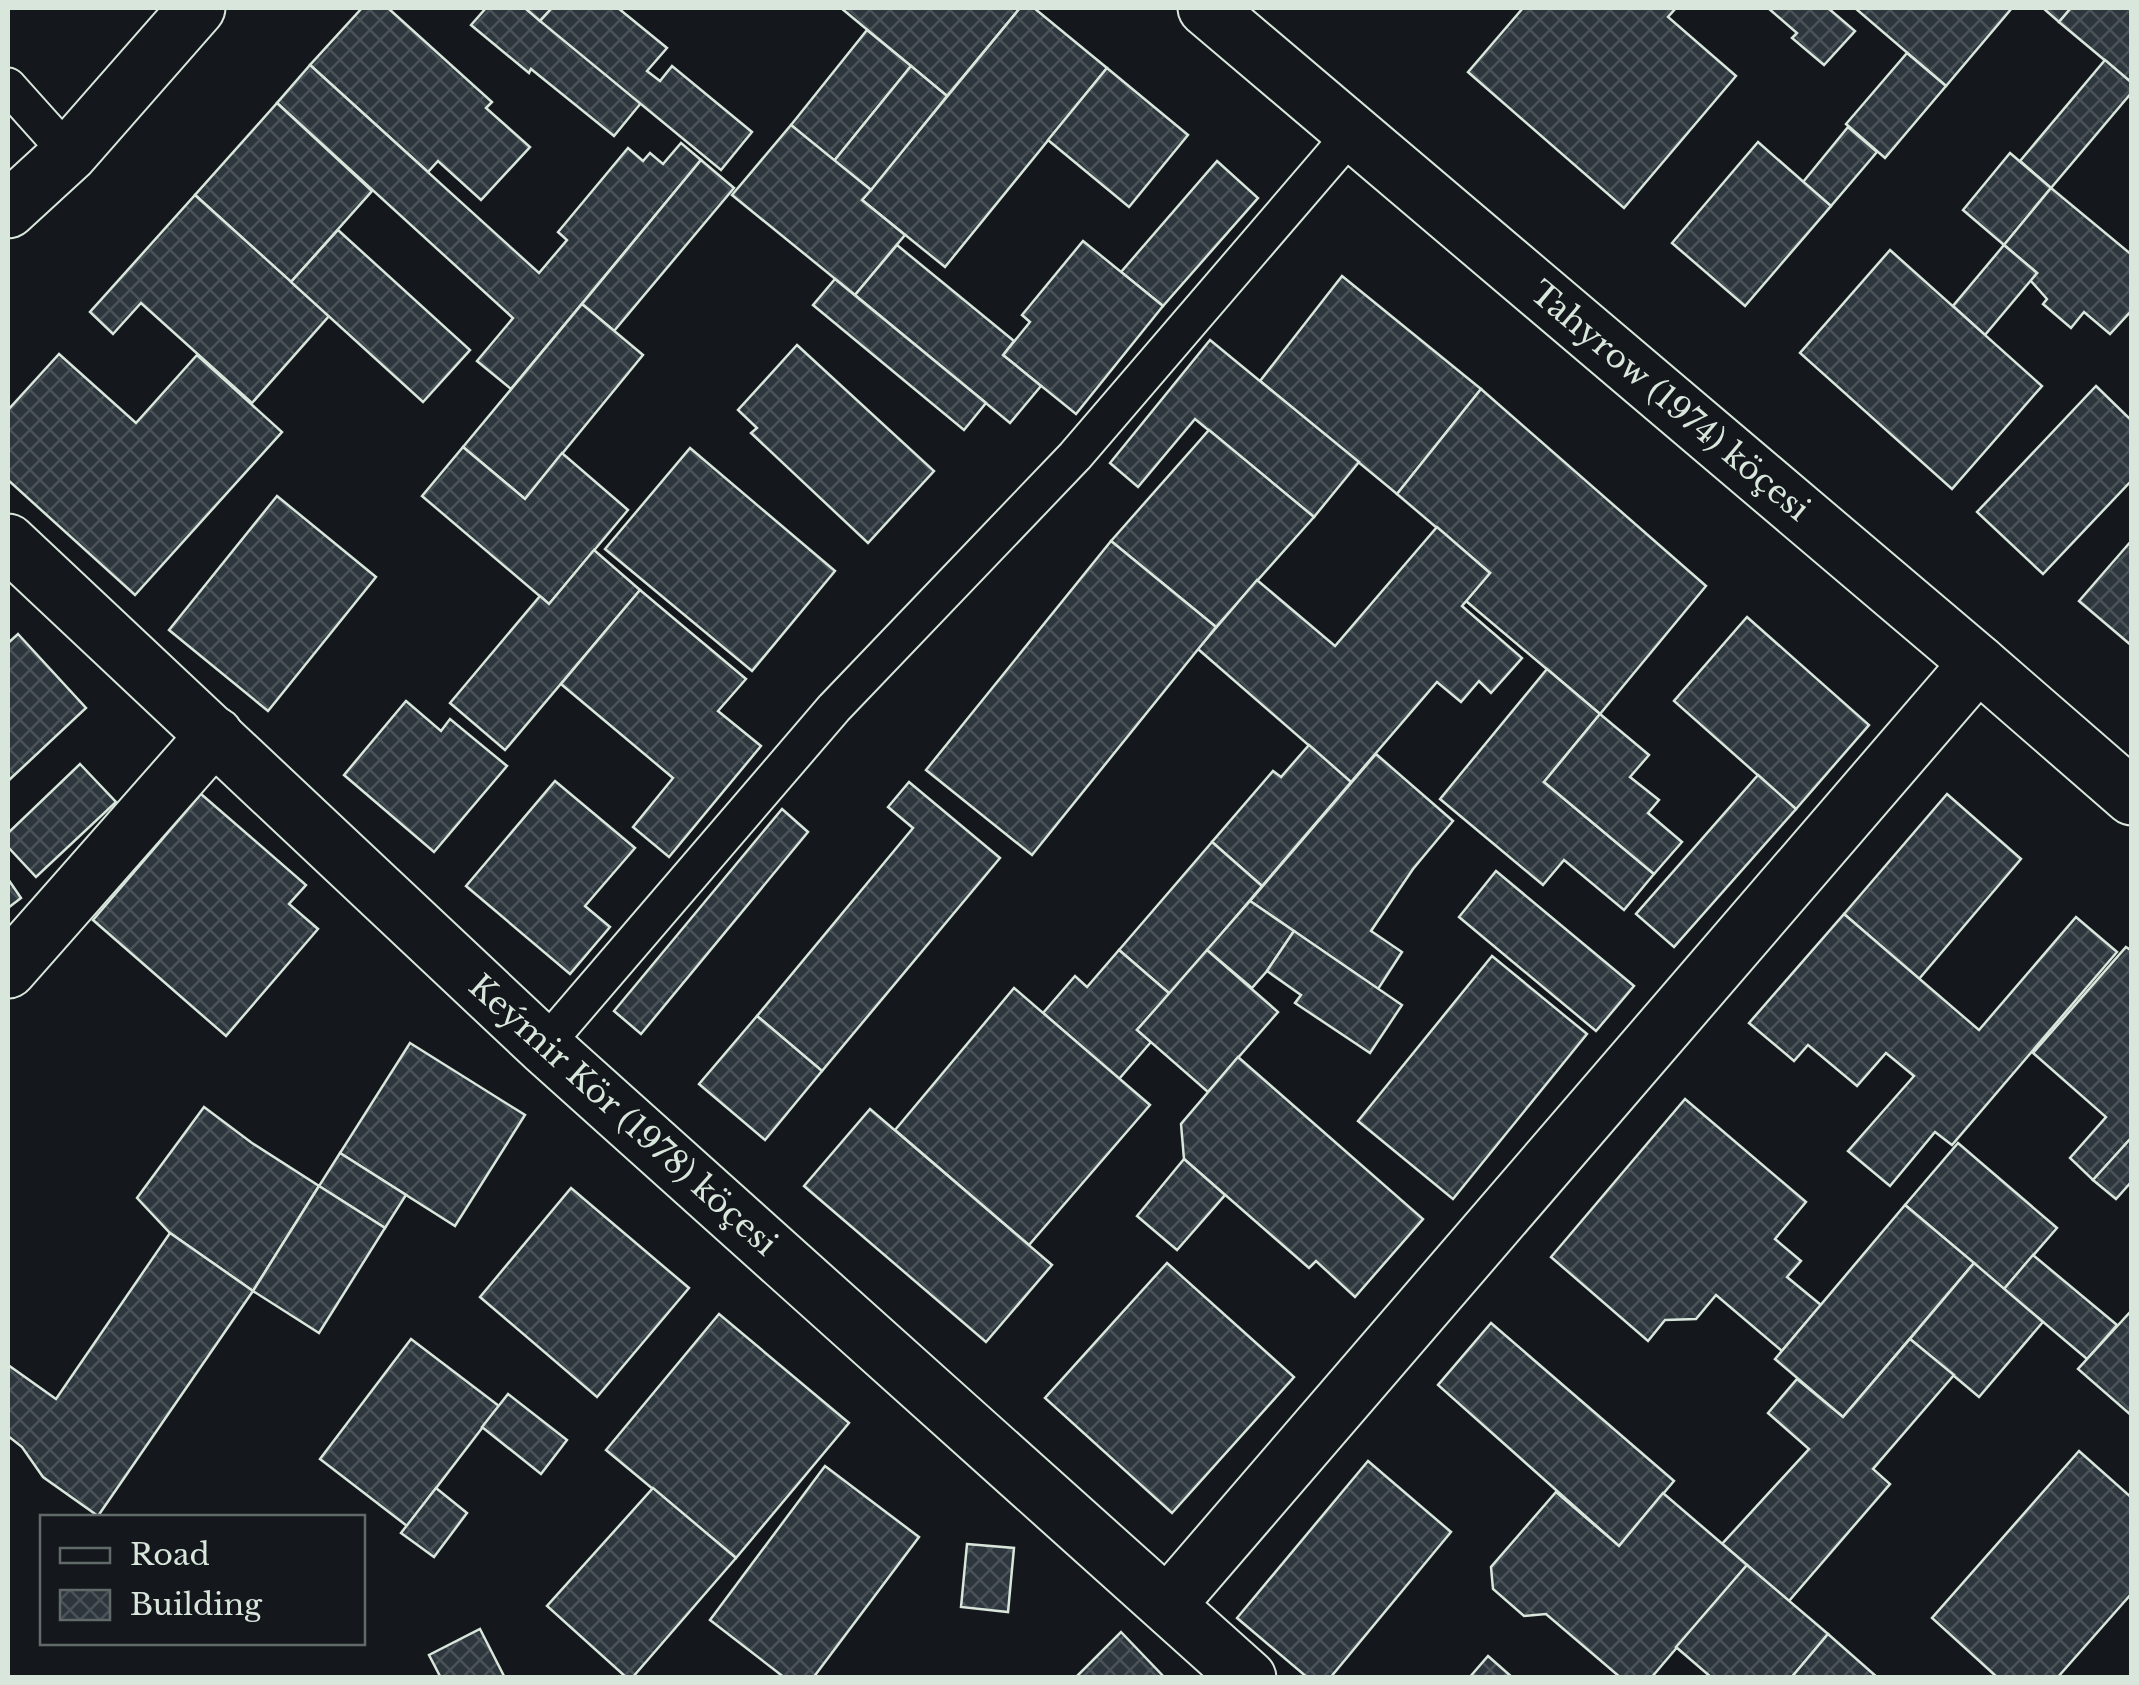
<svg xmlns="http://www.w3.org/2000/svg" width="2139" height="1685" font-family="'Libre Baskerville',serif">
	<style>
		.building { fill: url(#building-cross-hatch); stroke: #d8e6dc; stroke-width: 2.5 }
		.lines { fill: none; stroke-linecap: round; stroke-linejoin: round }
		.lane-casing { stroke: #d8e6dc; stroke-width: 39 }
		.street-casing { stroke: #d8e6dc; stroke-width: 59 }
		.lane { stroke: #14181c; stroke-width: 35 }
		.street { stroke: #14181c; stroke-width: 55 }
		.labels { text-anchor: middle; dominant-baseline: central; stroke-width: 8; stroke-linejoin: round; paint-order: stroke }
		.street-label { font-size: 32px; fill: #d8e6dc; stroke: #14181c }
	</style>
	<defs>
		<pattern id="building-cross-hatch" width="8" height="8" patternUnits="userSpaceOnUse" patternTransform="scale(2.5)"><rect width="8" height="8" fill="#2c363c"/><path d="M0 0l8 8M0 8l8-8" fill="none" stroke="#4a5358"/></pattern>
	</defs>
	<rect width="100%" height="100%" fill="#14181c"/>
	<g class="building">
		<polygon points="362,8 388,8 492,102 486,108 530,147 481,200 438,161 428,172 310,65"/>
		<polygon points="486,8 525,8 641,103 614,136 531,69 529,73 471,25"/>
		<polygon points="525,8 552,8 540,21"/>
		<polygon points="552,8 618,8 667,48 647,71 660,81 672,66 752,132 721,170 540,21"/>
		<polygon points="841,8 1020,8 947,96"/>
		<polygon points="1020,8 1034,8 1107,68 945,267 862,200"/>
		<polygon points="1523,8 1676,8 1668,17 1736,76 1624,208 1468,72"/>
		<polygon points="1768,8 1828,8 1855,31 1824,65 1792,38 1797,33"/>
		<polygon points="1855,8 2012,8 1946,86"/>
		<polygon points="2043,8 2071,8 2059,22"/>
		<polygon points="2071,8 2132,8 2132,83 2059,22"/>
		<polygon points="867,30 911,66 834,161 791,125"/>
		<polygon points="1907,53 1946,86 1885,158 1846,124"/>
		<polygon points="2105,60 2132,83 2132,92 2051,188 2020,161"/>
		<polygon points="310,65 539,273 567,240 558,232 628,148 643,161 650,153 663,164 681,143 701,160 511,389 477,361 513,318 277,103"/>
		<polygon points="911,66 947,96 871,190 834,161"/>
		<polygon points="1107,68 1188,135 1129,207 1048,140"/>
		<polygon points="277,103 372,191 291,282 195,195"/>
		<polygon points="791,125 871,190 862,200 905,235 855,295 732,195"/>
		<polygon points="1848,127 1877,152 1831,206 1803,182"/>
		<polygon points="1758,142 1831,206 1745,306 1672,243"/>
		<polygon points="2010,153 2051,188 2004,245 1963,210"/>
		<polygon points="701,160 734,188 614,331 582,304"/>
		<polygon points="1217,161 1258,198 1163,306 1121,272"/>
		<polygon points="2051,188 2132,255 2132,310 2110,334 2084,312 2071,328 2043,304 2047,299 2030,280 2037,273 2004,245"/>
		<polygon points="195,195 329,316 252,403 141,303 113,334 90,312"/>
		<polygon points="338,230 470,350 423,402 291,282"/>
		<polygon points="1083,241 1163,306 1076,414 1003,355 1030,322 1022,315"/>
		<polygon points="897,245 1014,341 1003,355 1041,386 1010,423 855,295"/>
		<polygon points="2004,245 2037,273 1985,335 1953,306"/>
		<polygon points="1890,250 2042,386 1952,489 1800,353"/>
		<polygon points="1342,276 1481,389 1397,494 1260,381"/>
		<polygon points="835,279 986,403 964,430 813,305"/>
		<polygon points="582,304 643,355 525,499 463,447"/>
		<polygon points="1210,340 1359,462 1314,517 1195,419 1138,487 1110,463"/>
		<polygon points="797,345 934,471 868,543 751,433 757,428 738,410"/>
		<polygon points="59,354 136,423 197,355 282,432 135,595 8,480 8,410"/>
		<polygon points="2096,386 2132,421 2132,480 2043,574 1977,512"/>
		<polygon points="1481,389 1706,586 1600,714 1466,601 1490,573 1397,494"/>
		<polygon points="1209,430 1314,517 1216,627 1111,541"/>
		<polygon points="463,447 525,499 562,453 628,510 549,604 422,496"/>
		<polygon points="690,448 835,571 752,671 605,549"/>
		<polygon points="277,496 376,577 268,711 169,630"/>
		<polygon points="1437,527 1490,573 1462,606 1522,658 1491,693 1479,681 1461,702 1437,682 1351,782 1198,649 1257,580 1335,646"/>
		<polygon points="2132,540 2132,646 2079,601"/>
		<polygon points="1111,541 1216,627 1032,855 926,770"/>
		<polygon points="594,550 640,590 505,750 450,703 540,596 549,604"/>
		<polygon points="640,590 746,679 718,711 761,746 669,857 633,827 673,778 561,684"/>
		<polygon points="1747,617 1869,725 1796,809 1674,701"/>
		<polygon points="18,634 86,708 8,781 8,643"/>
		<polygon points="1547,669 1600,714 1544,782 1654,874 1624,910 1564,860 1543,885 1440,799"/>
		<polygon points="406,701 441,731 450,719 507,766 434,852 344,775"/>
		<polygon points="1600,714 1649,755 1630,777 1659,800 1648,813 1682,842 1654,874 1544,782"/>
		<polygon points="1309,745 1351,782 1262,886 1212,842 1273,771 1281,777"/>
		<polygon points="1376,754 1453,821 1413,869 1371,931 1402,952 1378,989 1250,901"/>
		<polygon points="80,764 116,802 36,877 8,847 8,833"/>
		<polygon points="1758,775 1796,809 1674,947 1636,914"/>
		<polygon points="555,781 635,848 585,906 610,927 570,974 466,886"/>
		<polygon points="909,782 1000,858 822,1071 757,1016 913,828 888,807"/>
		<polygon points="201,794 306,885 289,904 318,929 226,1036 93,920"/>
		<polygon points="1947,794 2021,859 1919,979 1844,914"/>
		<polygon points="782,809 808,832 641,1034 614,1011"/>
		<polygon points="1212,842 1262,886 1170,994 1119,950"/>
		<polygon points="1496,871 1634,986 1596,1031 1459,917"/>
		<polygon points="8,879 21,898 8,908"/>
		<polygon points="1250,901 1294,931 1267,971 1252,988 1207,950"/>
		<polygon points="1844,914 1979,1030 2076,917 2117,952 1952,1145 1935,1132 1890,1186 1848,1151 1914,1076 1886,1053 1857,1086 1808,1045 1794,1061 1749,1023"/>
		<polygon points="1294,931 1402,1005 1370,1053 1295,1003 1301,995 1267,971"/>
		<polygon points="2126,947 2132,951 2132,1137 2093,1180 2070,1158 2106,1117 2033,1053"/>
		<polygon points="1119,950 1170,994 1137,1030 1151,1042 1119,1079 1043,1013 1075,976 1087,987"/>
		<polygon points="1207,950 1278,1012 1208,1092 1137,1030"/>
		<polygon points="1492,956 1587,1034 1453,1199 1358,1121"/>
		<polygon points="1014,988 1150,1105 1029,1245 895,1130"/>
		<polygon points="757,1016 822,1071 765,1140 699,1084"/>
		<polygon points="410,1043 525,1115 455,1226 340,1153"/>
		<polygon points="1238,1057 1423,1219 1355,1297 1316,1261 1309,1268 1184,1159 1181,1124"/>
		<polygon points="1685,1099 1806,1202 1775,1239 1801,1261 1787,1277 1821,1305 1782,1351 1716,1295 1696,1319 1665,1320 1648,1341 1551,1257"/>
		<polygon points="204,1107 252,1143 319,1186 253,1291 170,1233 137,1198"/>
		<polygon points="870,1109 1052,1265 986,1342 804,1186"/>
		<polygon points="2132,1137 2132,1181 2116,1199 2093,1180"/>
		<polygon points="1958,1143 2057,1228 2004,1289 1905,1205"/>
		<polygon points="340,1153 406,1195 385,1228 319,1186"/>
		<polygon points="1184,1159 1225,1195 1177,1250 1137,1216"/>
		<polygon points="319,1186 385,1228 319,1333 253,1291"/>
		<polygon points="571,1188 689,1288 597,1397 480,1297"/>
		<polygon points="1905,1205 1974,1263 1843,1417 1775,1359"/>
		<polygon points="170,1233 253,1291 98,1516 43,1477 22,1447 8,1436 8,1365 56,1399"/>
		<polygon points="2033,1255 2117,1325 2087,1359 2004,1289"/>
		<polygon points="1167,1263 1294,1377 1172,1513 1045,1398"/>
		<polygon points="1974,1263 2043,1322 1979,1397 1910,1339"/>
		<polygon points="2132,1310 2132,1416 2078,1369"/>
		<polygon points="719,1314 849,1423 736,1558 606,1450"/>
		<polygon points="1491,1323 1674,1481 1619,1546 1438,1385"/>
		<polygon points="411,1339 499,1406 407,1526 320,1459"/>
		<polygon points="1910,1339 1954,1375 1873,1469 1890,1484 1789,1601 1722,1544 1809,1449 1768,1413 1797,1379 1843,1417"/>
		<polygon points="508,1394 567,1440 541,1474 482,1427"/>
		<polygon points="2079,1451 2132,1498 2132,1593 2057,1678 1998,1678 1932,1618"/>
		<polygon points="1368,1461 1451,1532 1330,1678 1308,1678 1237,1618"/>
		<polygon points="825,1466 919,1537 813,1678 785,1678 710,1620"/>
		<polygon points="436,1488 467,1513 434,1557 401,1533"/>
		<polygon points="653,1488 736,1558 632,1678 627,1678 547,1606"/>
		<polygon points="1556,1492 1619,1546 1663,1493 1747,1565 1651,1678 1621,1678 1546,1614 1524,1616 1493,1589 1491,1567"/>
		<polygon points="967,1544 1014,1548 1008,1612 961,1607"/>
		<polygon points="1747,1565 1828,1634 1791,1678 1712,1678 1676,1647"/>
		<polygon points="480,1629 505,1678 441,1678 429,1655"/>
		<polygon points="1121,1632 1165,1678 1075,1678"/>
		<polygon points="1828,1634 1878,1678 1791,1678"/>
		<polygon points="1488,1656 1513,1678 1469,1678"/>
	</g>
	<g class="lines">
		<g class="lane-casing">
			<g id="lane">
				<polyline points="8,86 69,154"/>
				<polyline points="544,1046 834,708 1075,456 1353,132"/>
			</g>
		</g>
		<g class="street-casing">
			<g id="street">
				<polyline points="1206,8 1978,663 2132,797"/>
				<polyline points="8,210 69,154 197,8"/>
				<polyline points="8,542 544,1046 1248,1678"/>
				<polyline points="8,970 215,735"/>
				<polyline points="1168,1604 1978,663"/>
			</g>
		</g>
		<use href="#lane" class="lane"/>
		<use href="#street" class="street"/>
	</g>
	<g class="labels">
		<g class="street-label">
			<text transform="translate(1670 401) rotate(40)">Tahyrow (1974) köçesi</text>
			<text transform="translate(623 1115) rotate(42)">Keýmir Kör (1978) köçesi</text>
		</g>
	</g>
	<rect width="2139" height="1685" fill="none" stroke="#d8e6dc" stroke-width="20"/>
	<rect x="40" y="1515" width="325" height="130" fill="#14181c" stroke="#626a69" stroke-width="2.5"/>
	<rect x="60" y="1548" width="50" height="15" fill="#14181c" stroke="#626a69" stroke-width="2.5"/>
	<text x="130" y="1565" font-size="30" fill="#d8e6dc">Road</text>
	<rect x="60" y="1590" width="50" height="30" fill="url(#building-cross-hatch)" stroke="#626a69" stroke-width="2.5"/>
	<text x="130" y="1615" font-size="30" fill="#d8e6dc">Building</text>
</svg>
